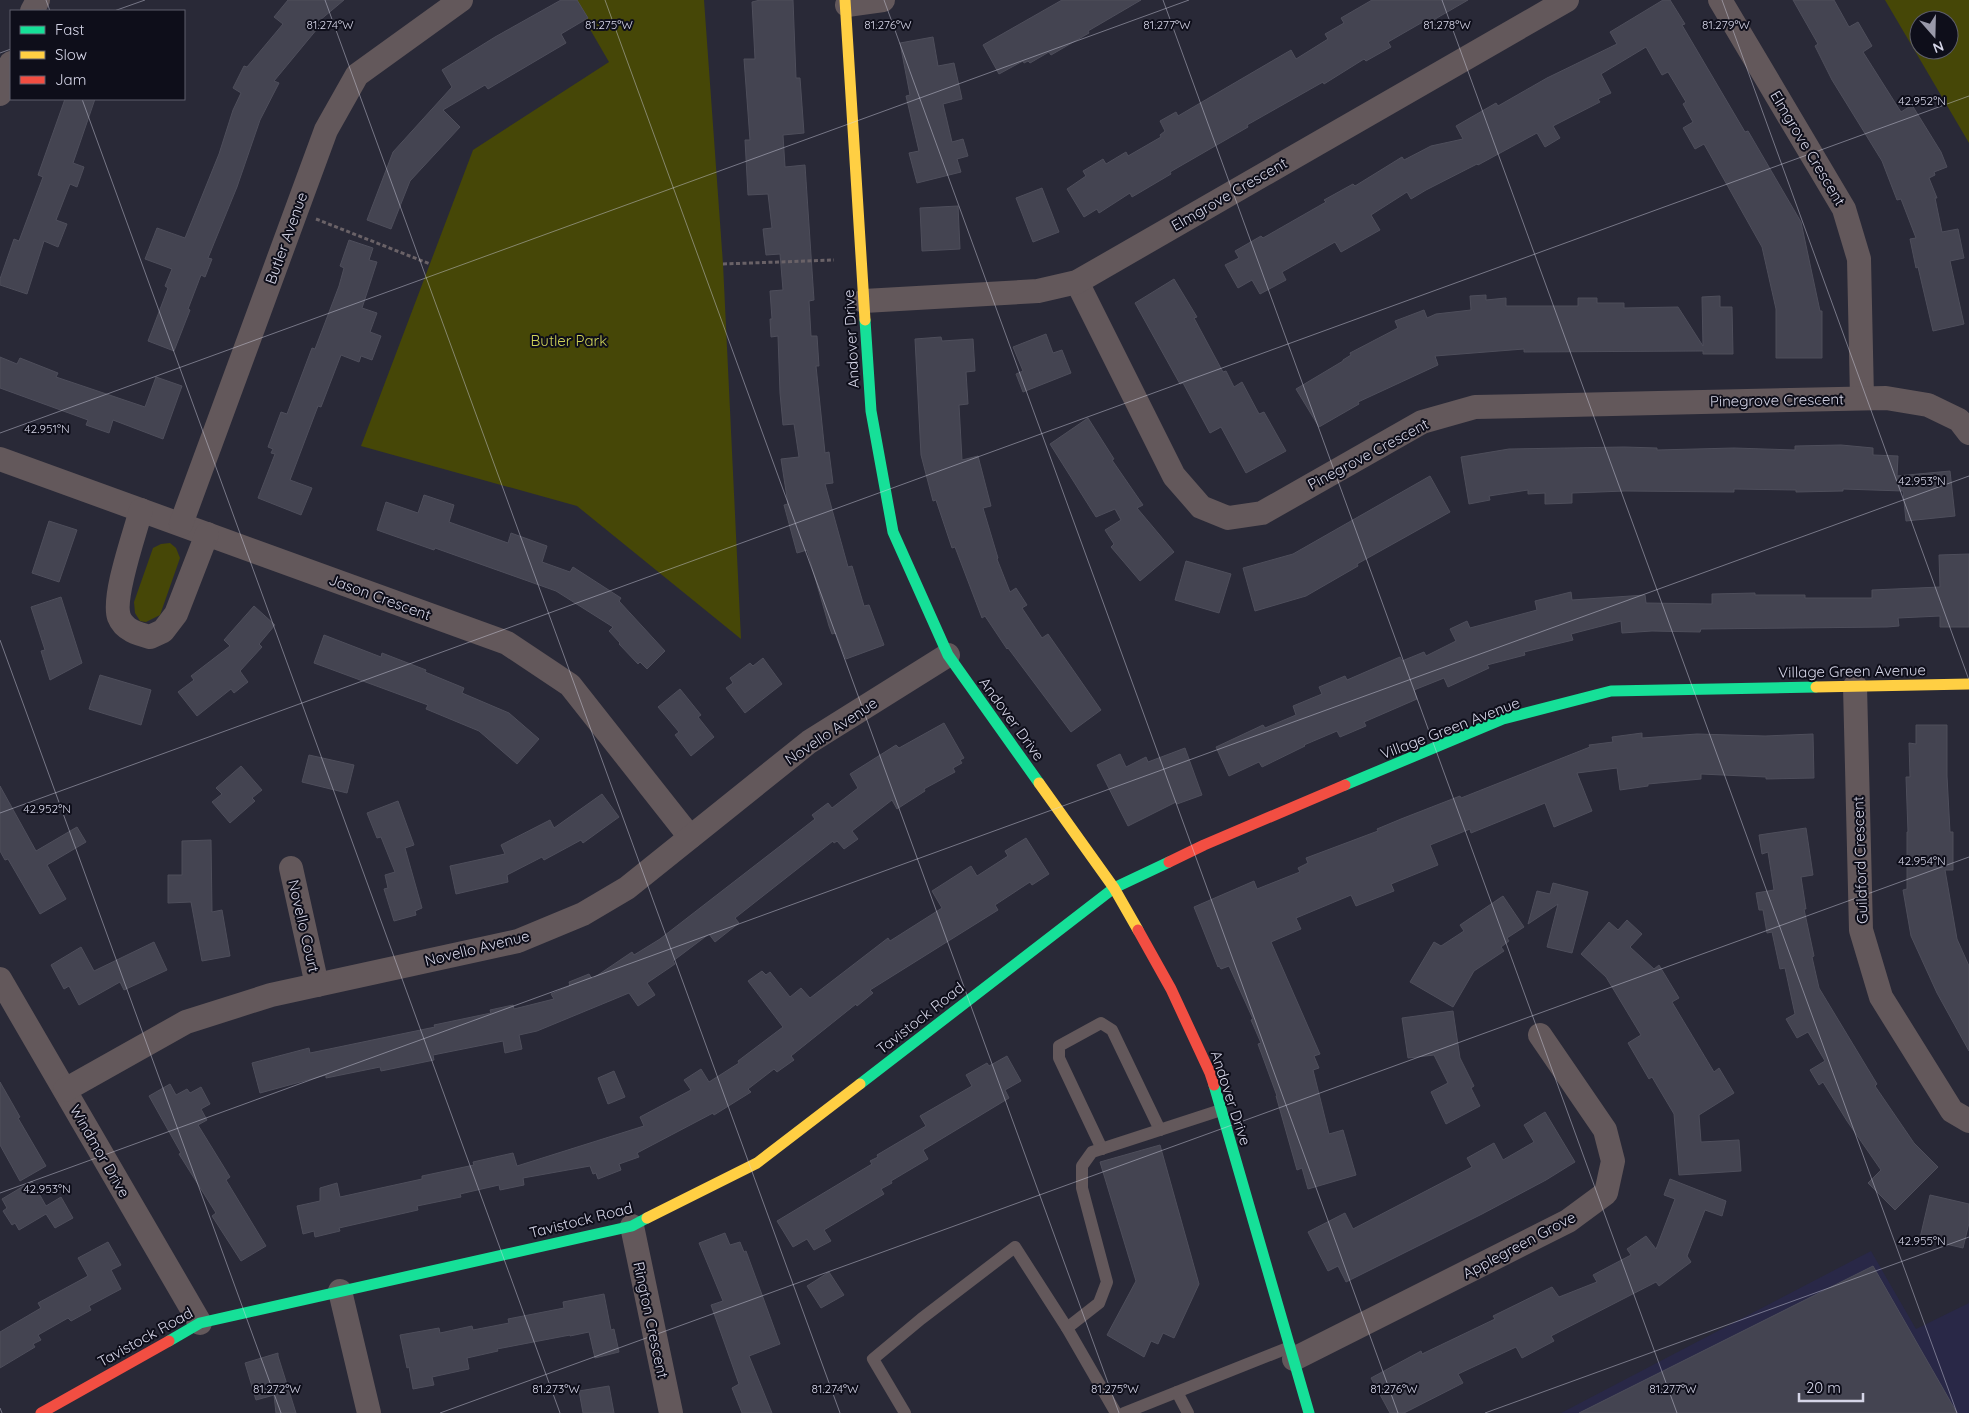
<svg xmlns="http://www.w3.org/2000/svg" width="1969" height="1413" font-family="Quicksand,sans-serif">
	<style>
		.built { fill: #292847 }
		.green { fill: #464707; fill-rule: evenodd }
		.building { fill: #444451; stroke: #4e4e5b }
		.lines { fill: none; stroke-linecap: round; stroke-linejoin: round }
		.path { stroke: #6a6267; stroke-width: 3; stroke-dasharray: 4 2.5; stroke-linecap: butt }
		.lane { stroke: #63585b; stroke-width: 12 }
		.street { stroke: #63585b; stroke-width: 24 }
		.fast { stroke: #16e098; stroke-width: 11 }
		.slow { stroke: #ffcf43; stroke-width: 11 }
		.jam { stroke: #f24e42; stroke-width: 11 }
		.ticks { fill: none; stroke: #d5d5e7; stroke-width: 1; stroke-opacity: 0.45 }
		.labels { text-anchor: middle; dominant-baseline: central; stroke-width: 4; stroke-linejoin: round; paint-order: stroke }
		.street-label { font-size: 15px; fill: #d5d5e7; stroke: #0e0e1a }
		.park-label { font-size: 15px; fill: #d0d458; stroke: #0e0e1a }
		.ticks-label { font-size: 12px; text-anchor: middle; fill: #d5d5e7; stroke: #0e0e1a; stroke-width: 4; stroke-linejoin: round; paint-order: stroke }
	</style>
	<rect width="100%" height="100%" fill="#292937"/>
	<polygon class="built" points="1871,1251 1916,1329 1969,1303 1969,1413 1561,1413"/>
	<g class="green">
		<polygon points="573,0 704,0 723,264 741,639 577,506 361,446 473,150 609,62"/>
		<path d="M 1885,0 L 1969,0 L 1969,143 ZM 1919,20 L 1949,20 L 1949,50 L 1919,50 Z"/>
		<polygon points="170,543 176,548 180,558 160,615 146,622 140,621 135,613 134,602 153,548 161,544"/>
	</g>
	<g class="building">
		<polygon points="288,0 344,0 319,21 322,23 274,81 279,83 260,120 237,187 208,258 212,259 205,277 201,275 188,309 190,310 174,351 148,341 168,288 165,286 172,269 145,259 157,228 185,238 219,154 233,110 241,93 233,88 244,66 247,67 283,24 274,17"/>
		<polygon points="561,0 577,0 588,18 561,34 566,43 488,89 485,85 443,110 460,127 410,181 391,229 367,220 393,152 452,87 442,70 495,37"/>
		<polygon points="760,0 793,0 796,78 800,78 804,133 783,135 785,167 805,165 814,300 809,301 811,336 817,336 819,366 816,366 825,453 829,452 833,483 825,484 848,567 852,566 864,606 869,605 884,645 846,659 836,633 832,634 829,626 807,550 797,553 784,505 788,504 781,459 799,457 794,424 783,425 780,393 778,336 771,337 770,319 772,319 770,291 783,290 780,254 766,255 763,229 772,228 768,194 748,195 745,140 750,140 744,59 755,59 752,2"/>
		<polygon points="1062,0 1141,0 1088,31 1089,33 1051,55 1049,52 1030,63 1028,61 1024,63 1023,61 999,74 983,45"/>
		<polygon points="1372,0 1468,0 1430,22 1428,19 1388,42 1391,47 1366,61 1364,59 1324,84 1323,82 1247,125 1248,127 1170,172 1171,174 1132,197 1130,193 1099,213 1097,209 1084,217 1067,189 1086,176 1083,171 1103,159 1106,164 1126,152 1128,156 1161,137 1160,135 1165,131 1160,121 1176,112 1178,116 1291,50 1296,59 1328,39 1325,34 1344,23 1341,18"/>
		<polygon points="1663,0 1670,0 1685,24 1682,25 1745,132 1748,131 1801,222 1820,311 1822,311 1822,358 1776,358 1776,309 1762,247 1704,144 1695,149 1683,128 1693,122 1683,104 1686,102 1668,72 1662,75 1646,47 1601,74 1611,93 1598,99 1600,102 1553,126 1560,138 1545,147 1537,133 1478,165 1477,164 1426,190 1411,199 1407,192 1371,215 1380,230 1341,252 1335,242 1282,272 1286,280 1260,294 1252,280 1238,288 1225,265 1239,258 1235,251 1261,236 1263,238 1326,202 1324,200 1353,184 1355,186 1402,157 1404,160 1431,146 1463,139 1456,126 1496,103 1498,106 1547,78 1617,44 1610,32"/>
		<polygon points="1793,0 1834,0 1849,27 1858,22 1872,46 1863,52 1901,112 1912,105 1941,152 1947,167 1934,172 1935,175 1929,178 1937,198 1935,198 1942,232 1958,229 1964,258 1950,261 1964,324 1933,331 1918,267 1916,268 1910,239 1916,238 1901,199 1897,200 1882,161 1832,80 1815,46 1818,44"/>
		<polygon points="933,37 938,66 954,63 962,99 943,104 952,142 963,139 968,156 957,159 961,172 917,183 909,153 919,151 906,96 910,95 900,43"/>
		<polygon points="65,99 95,99 73,163 84,167 77,187 70,184 56,220 67,224 58,247 44,241 27,294 0,285 0,279 14,239 19,241 43,177 38,175"/>
		<polygon points="1042,188 1059,232 1033,242 1016,198"/>
		<polygon points="958,206 960,249 922,251 920,208"/>
		<polygon points="349,240 373,248 369,260 377,262 362,308 377,313 370,332 381,336 372,360 361,356 359,362 341,355 321,407 318,406 290,480 312,488 301,515 258,498 275,454 271,453 273,449 268,447 281,412 287,414 312,348 315,349 339,286 344,268 340,266"/>
		<polygon points="1174,279 1197,317 1194,318 1223,372 1226,371 1234,387 1242,382 1259,414 1264,412 1286,451 1246,473 1221,427 1210,433 1183,383 1180,384 1135,303"/>
		<polygon points="1486,295 1486,300 1506,298 1506,306 1578,306 1578,298 1597,298 1597,303 1624,303 1624,308 1678,307 1703,346 1702,297 1720,296 1720,307 1732,307 1733,354 1703,354 1703,351 1524,352 1524,349 1435,356 1438,365 1358,402 1359,404 1319,427 1296,389 1343,361 1343,360 1351,355 1350,353 1398,328 1395,321 1424,310 1427,318 1436,314 1471,310 1470,296"/>
		<polygon points="1046,334 1053,353 1062,350 1071,373 1023,392 1016,374 1023,371 1013,347"/>
		<polygon points="941,337 942,341 973,339 975,371 966,372 968,404 959,405 962,460 978,456 991,506 983,508 998,558 997,559 1010,592 1016,588 1027,605 1022,608 1042,638 1048,634 1101,710 1071,732 1008,648 1007,649 985,616 982,618 955,547 952,548 936,500 933,501 921,455 915,339"/>
		<polygon points="0,357 17,364 20,358 58,373 56,377 145,407 156,377 182,386 163,439 113,420 109,433 86,425 88,420 0,388"/>
		<polygon points="1088,418 1114,459 1112,460 1143,505 1137,508 1174,552 1140,581 1111,547 1114,544 1105,530 1121,520 1115,509 1096,517 1050,444"/>
		<polygon points="1841,445 1873,448 1873,455 1898,456 1897,476 1950,471 1955,516 1906,521 1903,491 1843,489 1843,491 1796,492 1796,490 1734,489 1734,492 1625,491 1572,493 1572,503 1545,504 1545,493 1528,494 1528,490 1489,496 1490,500 1469,504 1461,457 1509,449 1624,447 1657,448 1657,450 1734,448 1795,450 1795,446"/>
		<polygon points="1430,476 1450,512 1357,564 1358,566 1306,596 1255,611 1243,568 1293,554"/>
		<polygon points="424,495 454,505 449,522 508,543 511,533 547,546 542,562 570,572 573,567 621,598 619,601 665,651 647,669 640,662 638,664 619,644 620,643 609,631 613,627 556,591 435,548 434,550 377,530 386,502 418,513"/>
		<polygon points="49,521 77,530 59,582 32,573"/>
		<polygon points="1969,554 1969,627 1940,627 1940,616 1898,618 1899,626 1887,627 1701,629 1700,632 1652,631 1622,633 1621,621 1571,634 1573,640 1524,652 1525,655 1487,665 1489,668 1448,687 1444,678 1414,690 1417,699 1364,722 1366,726 1340,737 1337,731 1304,745 1305,746 1262,767 1259,762 1229,776 1216,747 1263,725 1265,728 1296,715 1293,706 1322,694 1319,687 1345,676 1347,680 1400,657 1402,661 1424,652 1426,656 1456,641 1450,629 1467,621 1470,628 1537,610 1535,601 1571,592 1572,600 1645,595 1646,603 1712,604 1712,594 1755,593 1755,595 1805,595 1805,598 1872,598 1872,590 1940,587 1939,555"/>
		<polygon points="1186,561 1231,574 1219,613 1175,600"/>
		<polygon points="61,597 82,663 50,680 41,651 45,650 31,607"/>
		<polygon points="254,606 275,625 259,644 262,647 240,671 248,682 234,693 231,689 197,716 178,692 194,680 191,676 230,646 224,640"/>
		<polygon points="324,635 381,657 382,653 426,670 425,672 464,688 462,693 509,713 539,739 517,764 479,731 426,709 428,705 314,663"/>
		<polygon points="763,658 782,684 745,713 726,688 733,683 730,678 750,663 753,666"/>
		<polygon points="100,675 151,690 141,725 89,709"/>
		<polygon points="680,689 701,715 698,717 714,737 691,756 675,735 679,732 658,707"/>
		<polygon points="944,723 964,758 960,760 962,763 953,768 955,772 924,789 925,791 897,809 892,800 852,831 858,839 844,849 837,841 834,843 833,841 735,918 739,923 715,942 709,934 673,961 675,964 647,983 655,995 638,1006 629,993 537,1031 519,1035 522,1049 505,1053 503,1041 433,1055 434,1060 381,1071 380,1067 326,1078 326,1075 260,1093 252,1063 309,1048 310,1053 435,1027 434,1025 491,1013 490,1010 513,1005 514,1009 554,999 551,994 570,986 569,982 589,974 592,979 632,952 634,955 660,939 815,819 812,815 828,803 832,808 858,788 850,774 896,745 899,748"/>
		<polygon points="1916,725 1947,725 1947,776 1950,832 1953,832 1953,870 1945,870 1957,939 1969,966 1969,1051 1937,993 1911,936 1903,890 1907,889 1907,832 1908,832 1906,777 1910,777 1909,743 1916,744"/>
		<polygon points="1642,733 1642,738 1697,734 1765,736 1813,734 1814,778 1766,779 1766,777 1701,774 1701,779 1648,784 1648,786 1620,790 1617,768 1577,773 1592,811 1554,827 1545,803 1471,833 1470,829 1430,845 1438,865 1391,884 1394,891 1356,906 1351,895 1296,918 1301,929 1271,942 1320,1054 1314,1056 1319,1068 1313,1070 1329,1134 1343,1130 1356,1175 1308,1189 1302,1168 1297,1170 1276,1096 1277,1096 1258,1044 1261,1043 1251,1020 1253,1019 1229,966 1221,969 1219,966 1218,967 1194,907 1254,881 1257,889 1300,872 1298,868 1308,863 1306,858 1378,831 1377,829 1401,819 1460,796 1461,798 1590,747 1589,745 1613,742 1612,737"/>
		<polygon points="1185,748 1202,795 1177,804 1176,802 1128,826 1097,765 1120,754 1126,767 1146,757 1148,762"/>
		<polygon points="309,755 354,765 347,793 302,782"/>
		<polygon points="241,766 262,790 252,798 255,801 230,823 212,802 222,794 216,788"/>
		<polygon points="0,786 36,851 77,827 86,842 47,865 66,899 40,914 8,859 5,860 0,851"/>
		<polygon points="602,794 619,817 583,843 581,840 544,860 542,857 507,875 508,882 456,894 450,866 505,854 501,845 550,820 554,828"/>
		<polygon points="398,801 414,845 405,848 422,908 415,911 416,915 394,921 384,889 388,888 385,875 395,872 381,837 377,838 367,813"/>
		<polygon points="1806,828 1813,875 1801,877 1806,909 1804,909 1814,956 1812,957 1819,988 1877,1084 1875,1086 1914,1143 1938,1167 1895,1210 1868,1183 1881,1170 1847,1121 1823,1082 1819,1085 1810,1070 1825,1061 1808,1032 1797,1038 1786,1019 1795,1014 1785,968 1780,969 1772,932 1767,933 1763,910 1759,910 1756,893 1774,890 1768,852 1762,854 1759,835"/>
		<polygon points="1026,838 1049,874 1032,885 1030,882 995,905 998,910 870,990 873,993 857,1006 856,1004 791,1056 794,1060 777,1072 774,1069 748,1089 751,1092 714,1115 713,1113 637,1153 639,1157 619,1164 621,1170 598,1179 596,1173 593,1174 590,1166 523,1178 524,1185 500,1190 499,1185 460,1194 461,1197 417,1206 418,1210 339,1228 340,1231 315,1237 314,1231 303,1234 297,1206 320,1201 320,1188 337,1183 340,1197 422,1179 422,1176 474,1165 473,1162 513,1153 517,1166 644,1126 640,1117 691,1090 684,1080 701,1069 709,1082 739,1063 738,1061 783,1027 748,981 762,971 766,975 770,972 790,997 801,988 810,998 888,938 890,941 942,908 932,891 971,866 977,876 1008,856 1005,851"/>
		<polygon points="211,840 212,912 222,910 230,956 202,961 191,902 168,903 168,875 182,875 182,841"/>
		<polygon points="1553,883 1588,892 1572,953 1547,947 1558,904 1528,924 1537,891 1550,894"/>
		<polygon points="1503,896 1524,927 1507,938 1509,941 1501,947 1504,951 1474,971 1453,1007 1410,982 1434,942 1441,946 1464,931 1460,925"/>
		<polygon points="1627,920 1642,934 1630,947 1654,969 1659,965 1679,998 1672,1002 1714,1072 1719,1068 1734,1093 1699,1115 1701,1142 1739,1140 1741,1171 1679,1175 1674,1114 1652,1077 1649,1079 1628,1043 1641,1035 1606,977 1581,954 1609,922 1618,930"/>
		<polygon points="154,942 167,970 124,990 120,982 79,1005 69,986 64,989 51,965 81,947 94,971"/>
		<polygon points="1453,1011 1460,1058 1474,1086 1471,1088 1480,1106 1446,1124 1431,1092 1448,1083 1434,1055 1408,1058 1402,1018"/>
		<polygon points="1007,1056 1021,1081 1005,1090 1009,1098 923,1150 928,1159 891,1181 892,1183 881,1189 884,1194 824,1230 831,1241 814,1250 807,1239 793,1247 777,1221 872,1164 870,1161 878,1157 877,1155 926,1126 920,1116 972,1086 966,1075 987,1063 989,1066"/>
		<polygon points="614,1071 625,1097 608,1104 598,1078"/>
		<polygon points="0,1082 20,1117 18,1118 46,1166 20,1181 0,1145"/>
		<polygon points="170,1084 176,1095 187,1089 190,1093 201,1087 210,1104 201,1109 207,1120 198,1125 230,1177 226,1180 266,1246 241,1261 212,1216 216,1213 179,1154 181,1153 149,1096"/>
		<polygon points="1545,1112 1575,1162 1546,1180 1482,1214 1346,1282 1338,1266 1328,1271 1308,1232 1345,1213 1353,1229 1472,1167 1467,1158 1494,1143 1503,1160 1534,1142 1524,1125"/>
		<polygon points="1160,1145 1199,1284 1174,1338 1163,1333 1158,1344 1151,1341 1144,1357 1107,1335 1136,1281 1100,1162"/>
		<polygon points="1670,1179 1726,1201 1722,1216 1705,1210 1687,1256 1691,1262 1659,1286 1656,1282 1551,1336 1554,1341 1522,1358 1516,1347 1458,1374 1463,1383 1404,1413 1390,1413 1371,1378 1421,1351 1422,1354 1495,1319 1493,1316 1552,1287 1559,1297 1597,1282 1593,1275 1631,1255 1627,1249 1646,1236 1656,1249 1675,1199 1664,1195"/>
		<polygon points="32,1181 46,1206 61,1197 73,1218 55,1228 46,1214 19,1230 15,1223 12,1225 3,1211 7,1208 2,1199"/>
		<polygon points="1930,1195 1969,1204 1969,1223 1963,1248 1920,1238"/>
		<polygon points="725,1233 730,1245 740,1242 744,1252 746,1251 780,1344 749,1356 772,1413 742,1413 732,1388 739,1384 711,1305 723,1301 699,1243"/>
		<polygon points="108,1242 121,1265 111,1270 121,1289 89,1306 91,1310 71,1321 68,1318 38,1335 41,1340 33,1344 35,1347 0,1368 0,1332 41,1308 38,1303 88,1276 78,1258"/>
		<polygon points="1873,1266 1957,1413 1579,1413"/>
		<polygon points="829,1272 844,1295 821,1308 807,1286"/>
		<polygon points="604,1294 611,1330 614,1329 619,1352 595,1358 589,1332 570,1336 570,1335 497,1349 498,1351 467,1358 469,1369 432,1377 434,1385 413,1389 409,1367 407,1368 400,1335 439,1328 440,1333 472,1326 473,1330 509,1323 508,1319 564,1308 563,1302"/>
		<polygon points="278,1353 278,1356 296,1413 276,1413 274,1395 256,1400 245,1363"/>
		<polygon points="609,1386 614,1413 583,1413 579,1391"/>
	</g>
	<g class="lines">
		<g class="path">
			<polyline points="316,219 430,264"/>
			<polyline points="723,264 834,260"/>
		</g>
		<g class="lane">
			<polyline points="1102,1149 1059,1058 1059,1046 1101,1023 1112,1030 1160,1130"/>
			<polyline points="1067,1328 1099,1303 1107,1282 1082,1188 1082,1166 1092,1152 1221,1110"/>
			<polyline points="1177,1392 1188,1413"/>
			<polyline points="905,1413 873,1359 921,1319 1015,1247 1067,1328 1116,1413"/>
			<polyline points="1124,1413 1290,1347"/>
		</g>
		<g class="street">
			<polyline points="1720,0 1844,209 1859,259 1862,398"/>
			<polyline points="847,5 883,0"/>
			<polyline points="32,11 38,0"/>
			<polyline points="0,94 11,63"/>
			<polyline points="1077,282 1174,476 1201,507 1228,518 1262,513 1422,422 1475,407 1886,398 1928,405 1959,420 1969,433"/>
			<polyline points="864,301 1038,291 1077,282 1567,0"/>
			<polyline points="0,459 507,643 570,685 690,837"/>
			<path d="M 141,510 C 135,533 112,597 119,617 C 124,630 138,634 150,637 L 163,631 L 176,614 L 207,534"/>
			<polyline points="181,524 326,130 357,75 461,0"/>
			<polyline points="1855,686 1861,930 1881,997 1952,1111 1969,1121"/>
			<polyline points="291,868 317,985"/>
			<polyline points="0,979 200,1323"/>
			<polyline points="65,1090 186,1022 271,995 518,941 583,914 627,888 809,742 948,655"/>
			<polyline points="632,1226 671,1413"/>
			<polyline points="340,1291 369,1413"/>
			<polyline points="1294,1359 1568,1221 1606,1193 1613,1161 1605,1130 1540,1035"/>
		</g>
		<g class="fast">
			<polyline points="865,320 871,411 893,532 948,655 1039,783"/>
			<polyline points="1345,785 1503,719 1611,691 1816,687"/>
			<polyline points="860,1084 1114,888 1169,862"/>
			<polyline points="1214,1085 1309,1413"/>
			<polyline points="169,1341 200,1323 632,1226 647,1218"/>
		</g>
		<g class="slow">
			<polyline points="845,0 865,320"/>
			<polyline points="1816,687 1969,684"/>
			<polyline points="1039,783 1114,888 1138,930"/>
			<polyline points="647,1218 757,1163 860,1084"/>
		</g>
		<g class="jam">
			<polyline points="1169,862 1204,845 1345,785"/>
			<polyline points="1138,930 1171,989 1210,1073 1214,1085"/>
			<polyline points="41,1413 169,1341"/>
		</g>
	</g>
	<path class="ticks" d="M 46,0 L 50,11M 325,0 L 840,1413M 605,0 L 1119,1413M 884,0 L 1398,1413M 1163,0 L 1677,1413M 1442,0 L 1957,1413M 1722,0 L 1969,680M 114,11 L 145,0M 0,53 L 11,49M 82,99 L 560,1413M 0,433 L 1189,0M 0,640 L 281,1413M 0,813 L 1969,96M 0,1193 L 1969,476M 0,1408 L 2,1413M 440,1413 L 1969,857M 1485,1413 L 1969,1237"/>
	<g class="labels">
		<g class="street-label">
			<text transform="translate(1808 148) rotate(59)">Elmgrove Crescent</text>
			<text transform="translate(1229 194) rotate(-30)">Elmgrove Crescent</text>
			<text transform="translate(286 238) rotate(-70)">Butler Avenue</text>
			<text transform="translate(851 339) rotate(-93)">Andover Drive</text>
			<text transform="translate(1777 400) rotate(-1)">Pinegrove Crescent</text>
			<text transform="translate(1368 454) rotate(-28)">Pinegrove Crescent</text>
			<text transform="translate(380 597) rotate(20)">Jason Crescent</text>
			<text transform="translate(1852 671) rotate(-1)">Village Green Avenue</text>
			<text transform="translate(1012 719) rotate(54)">Andover Drive</text>
			<text transform="translate(1450 728) rotate(-21)">Village Green Avenue</text>
			<text transform="translate(831 731) rotate(-34)">Novello Avenue</text>
			<text transform="translate(1860 860) rotate(-92)">Guildford Crescent</text>
			<text transform="translate(304 926) rotate(77)">Novello Court</text>
			<text transform="translate(477 948) rotate(-14)">Novello Avenue</text>
			<text transform="translate(920 1018) rotate(-38)">Tavistock Road</text>
			<text transform="translate(1231 1098) rotate(72)">Andover Drive</text>
			<text transform="translate(100 1151) rotate(60)">Windmor Drive</text>
			<text transform="translate(581 1220) rotate(-14)">Tavistock Road</text>
			<text transform="translate(1519 1245) rotate(-28)">Applegreen Grove</text>
			<text transform="translate(651 1320) rotate(78)">Rington Crescent</text>
			<text transform="translate(145 1337) rotate(-29)">Tavistock Road</text>
		</g>
		<g class="park-label">
			<text x="569" y="340">Butler Park</text>
		</g>
	</g>
	<g class="ticks-label">
		<text x="330" y="29">81.274°W</text>
		<text x="609" y="29">81.275°W</text>
		<text x="888" y="29">81.276°W</text>
		<text x="1167" y="29">81.277°W</text>
		<text x="1726" y="29">81.279°W</text>
		<text x="1447" y="29">81.278°W</text>
		<text x="1922" y="105">42.952°N</text>
		<text x="47" y="433">42.951°N</text>
		<text x="1922" y="485">42.953°N</text>
		<text x="47" y="813">42.952°N</text>
		<text x="1922" y="865">42.954°N</text>
		<text x="47" y="1193">42.953°N</text>
		<text x="1922" y="1245">42.955°N</text>
		<text x="277" y="1393">81.272°W</text>
		<text x="556" y="1393">81.273°W</text>
		<text x="835" y="1393">81.274°W</text>
		<text x="1115" y="1393">81.275°W</text>
		<text x="1394" y="1393">81.276°W</text>
		<text x="1673" y="1393">81.277°W</text>
	</g>
	<rect x="10" y="10" width="175" height="90" fill="#0e0e1a" stroke="#5e5e6c"/>
	<rect x="20" y="26" width="25" height="8" fill="#16e098" stroke="#5e5e6c"/>
	<text x="55" y="35" font-size="15" fill="#d5d5e7">Fast</text>
	<rect x="20" y="51" width="25" height="8" fill="#ffcf43" stroke="#5e5e6c"/>
	<text x="55" y="60" font-size="15" fill="#d5d5e7">Slow</text>
	<rect x="20" y="76" width="25" height="8" fill="#f24e42" stroke="#5e5e6c"/>
	<text x="55" y="85" font-size="15" fill="#d5d5e7">Jam</text>
	<g transform="translate(1934 35) rotate(160)"><circle r="24" fill="#0e0e1a" stroke="#5e5e6c"/>
	<path d="M0-4L9 19L0 12L-9 19Z" fill="#9999a9"/>
	<text y="-8" font-size="14" font-weight="bold" text-anchor="middle" fill="#d5d5e7">N</text>
	</g>
	<path d="M1799 1393v8h64v-8" fill="none" stroke="#d5d5e7" stroke-width="2.5"/>
	<text x="1806" y="1393" font-size="15" fill="#d5d5e7" stroke="#0e0e1a" stroke-width="4" paint-order="stroke">20 m</text>
</svg>
